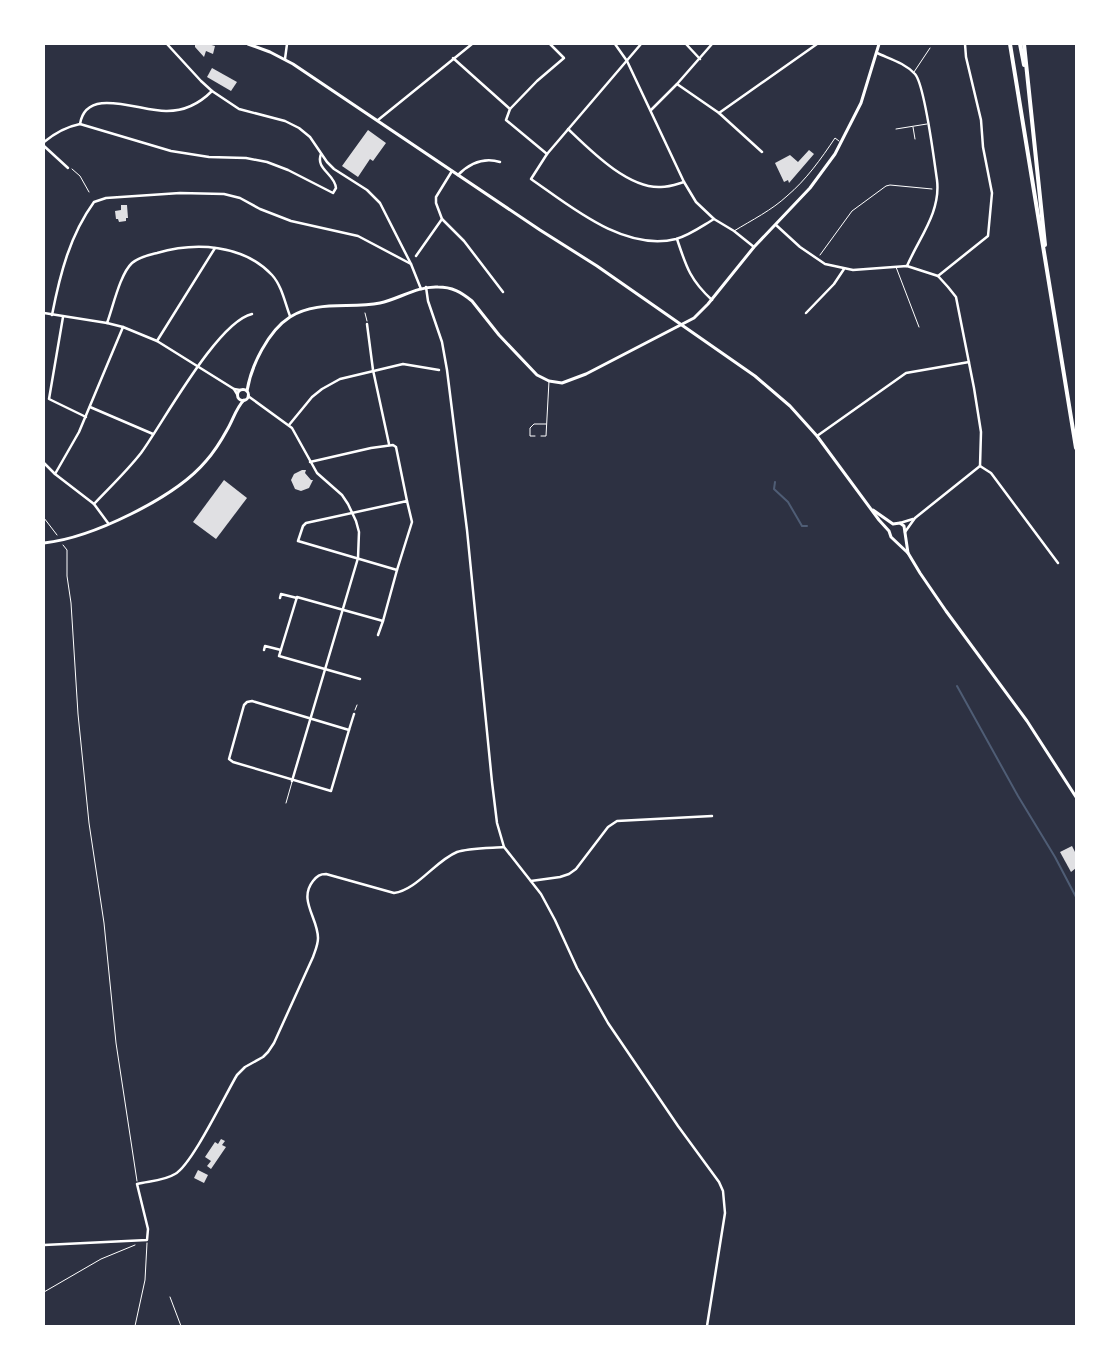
<svg xmlns="http://www.w3.org/2000/svg" width="1120" height="1370" font-family="Jost,sans-serif">
	<style>
		.lines { fill: none; stroke-linecap: round; stroke-linejoin: round }
		.stream { stroke: #4f5d75; stroke-width: 2 }
		.building { fill: #e0e0e3 }
		.path { stroke: #fff; stroke-width: 1 }
		.service { stroke: #fff; stroke-width: 1 }
		.minor { stroke: #fff; stroke-width: 2.5 }
		.tertiary { stroke: #fff; stroke-width: 3 }
		.primary { stroke: #fff; stroke-width: 4 }
	</style>
	<rect width="100%" height="100%" fill="#2d3142"/>
	<g class="lines">
		<g class="stream">
			<polyline points="775,482 774,489 788,502 802,526 807,526"/>
			<polyline points="957,686 1018,796 1055,857 1076,897"/>
		</g>
	</g>
	<g class="building">
		<polygon points="195,44 208,44 215,46 213,54 206,51 204,57 195,47"/>
		<polygon points="212,68 237,82 231,91 207,77"/>
		<polygon points="368,130 386,143 373,161 370,159 358,177 342,166"/>
		<polygon points="809,150 814,154 789,183 788,180 784,182 775,163 790,155 798,162"/>
		<polygon points="121,205 127,205 128,218 126,218 126,221 119,222 118,219 116,219 115,211 121,210"/>
		<polygon points="302,470 306,470 305,473 311,480 313,480 309,488 301,491 295,489 291,480 294,474"/>
		<polygon points="224,480 247,498 216,539 193,522"/>
		<polygon points="1072,846 1076,854 1076,868 1071,872 1060,852"/>
		<polygon points="221,1139 225,1141 222,1145 226,1147 211,1169 207,1166 211,1161 205,1157 215,1142 218,1144"/>
		<polygon points="198,1170 208,1175 204,1183 194,1178"/>
	</g>
	<g class="lines">
		<g class="path">
			<polyline points="72,169 80,176 89,192"/>
			<polyline points="820,255 852,211 886,186 890,185 932,189"/>
			<polyline points="365,313 367,321"/>
			<polyline points="44,518 57,535"/>
			<polyline points="63,545 67,550 67,576 71,603 78,714 89,823 104,923 116,1043 137,1181"/>
			<polyline points="355,710 357,705"/>
			<polyline points="44,1292 101,1259 135,1245"/>
			<polyline points="170,1297 181,1326"/>
			<polyline points="135,1326 145,1280 147,1243"/>
		</g>
		<g class="service">
			<polyline points="914,72 930,48"/>
			<polyline points="913,127 915,139"/>
			<polyline points="896,129 927,124"/>
			<path d="M 734,231 C 752,220 772,210 787,196 C 806,180 821,159 835,138 L 839,141"/>
			<polyline points="896,267 919,327"/>
			<polyline points="535,436 530,436 530,428 534,424 546,424"/>
			<polyline points="541,436 546,436 549,381"/>
			<polyline points="286,803 292,782"/>
		</g>
		<g class="minor">
			<polyline points="167,44 201,81 212,91 239,109 285,121 299,128 310,137 327,162 334,169 367,190 380,203 411,264 421,289"/>
			<polyline points="615,44 627,61 684,182 696,202 714,219 734,231 754,247"/>
			<path d="M 641,44 L 547,154 L 531,179 C 570,206 624,252 676,239 C 690,235 702,226 714,219"/>
			<polyline points="686,44 700,59"/>
			<path d="M 877,53 C 890,59 905,63 915,74 C 925,85 934,160 937,180 C 941,212 919,238 907,266"/>
			<polyline points="453,58 510,109 506,120 547,154"/>
			<polyline points="285,59 287,44"/>
			<polyline points="677,84 719,113 762,152"/>
			<polyline points="510,109 537,81 564,58 550,44"/>
			<polyline points="651,110 677,84 712,44"/>
			<polyline points="719,113 817,44"/>
			<polyline points="378,120 472,44"/>
			<path d="M 80,124 C 86,85 141,112 167,111 C 185,111 200,103 212,91"/>
			<path d="M 568,129 C 590,150 628,189 661,187 C 669,187 677,184 684,182"/>
			<path d="M 44,142 C 55,133 65,127 80,124 L 171,151 L 209,157 L 246,158 L 267,162 L 288,170 L 333,193 L 336,188 C 335,174 315,169 321,154"/>
			<polyline points="44,146 68,168"/>
			<polyline points="452,171 436,197 436,203 442,219 464,241 503,292"/>
			<path d="M 458,175 C 470,163 483,157 500,162"/>
			<polyline points="776,225 800,247 825,264 853,270 907,266 938,276 948,287 956,297 974,388 981,432 980,466 915,518 905,532"/>
			<path d="M 677,239 C 686,266 690,280 712,300"/>
			<polyline points="416,256 442,219"/>
			<polyline points="938,276 988,236 992,193 983,147 981,120 966,57 965,44"/>
			<polyline points="426,287 428,301 442,342 447,370 467,530 492,782 497,823 504,847 541,894 555,920 577,968 608,1023 678,1126 719,1182 723,1191 725,1213 707,1326"/>
			<polyline points="44,313 107,323 123,327 157,341 234,389 237,394"/>
			<polyline points="806,313 834,284 844,269"/>
			<path d="M 52,315 C 60,274 70,235 94,202 L 106,198 L 180,193 L 224,194 L 240,198 L 260,209 L 291,221 L 358,236 L 411,264"/>
			<polyline points="63,317 49,399 86,417"/>
			<path d="M 107,323 C 113,307 120,274 132,263 C 139,257 149,255 157,253 C 195,242 243,244 272,275 C 282,286 285,303 290,316"/>
			<polyline points="367,324 373,370 389,444"/>
			<polyline points="157,341 215,248"/>
			<polyline points="234,389 240,390"/>
			<polyline points="248,396 292,428 317,473 342,495 348,504 356,521 359,532 358,558 292,781"/>
			<polyline points="90,407 153,434"/>
			<polyline points="289,425 312,397 322,389 340,379 403,364 439,370"/>
			<polyline points="817,436 906,373 969,362"/>
			<polyline points="310,462 371,448 393,445 396,447 407,501"/>
			<polyline points="44,463 55,474 94,504 108,523"/>
			<polyline points="980,466 991,473 1058,563"/>
			<polyline points="55,474 79,432 123,327"/>
			<polygon points="407,501 412,522 397,570 298,541 303,526 306,523"/>
			<path d="M 94,504 C 110,487 127,471 141,453 C 163,423 217,322 252,314"/>
			<polyline points="900,523 913,519"/>
			<polyline points="280,598 281,594 297,598"/>
			<polyline points="378,635 383,621"/>
			<polyline points="264,650 265,646 281,650"/>
			<polyline points="360,679 279,656 297,597 383,621 397,570"/>
			<polygon points="252,701 349,730 331,791 233,762 229,759 244,705 247,702"/>
			<polyline points="349,730 354,714"/>
			<polyline points="531,881 560,877 569,874 576,869 608,827 617,821 712,816"/>
			<path d="M 44,1245 L 147,1240 L 148,1229 L 137,1184 C 149,1181 164,1181 175,1174 C 192,1165 225,1095 237,1075 L 245,1067 L 263,1057 L 268,1052 L 274,1043 L 313,957 C 315,951 318,945 318,938 C 318,918 298,900 313,881 C 317,876 320,874 326,874 L 394,893 C 417,890 435,861 457,852 C 467,848 492,848 504,847"/>
		</g>
		<g class="tertiary">
			<polyline points="248,44 270,52 293,64 540,230 597,266 755,376 790,406 817,436 879,520 889,531 891,537 908,553 920,573 946,611 1027,721 1076,797"/>
			<circle cx="243" cy="395" r="5.5"/>
			<path d="M 247,391 C 251,366 268,331 290,317 C 317,300 350,309 380,303 C 399,299 417,286 438,287 C 452,287 461,292 472,301 L 499,335 L 537,375 L 549,381 L 562,383 L 586,374 L 694,318 L 708,304 L 754,247 L 810,188 L 835,154 L 861,103 L 879,44"/>
			<polyline points="873,510 893,524 900,523 904,526 908,553"/>
			<path d="M 44,543 C 91,538 175,498 206,461 C 214,452 221,441 227,430 C 233,420 236,408 244,400"/>
		</g>
		<g class="primary">
			<path d="M 1010,44 C 1032,179 1054,313 1076,448"/>
			<polyline points="1020,44 1024,65"/>
			<polyline points="1024,44 1045,245"/>
		</g>
	</g>
	<rect width="1120" height="1370" fill="none" stroke="#ffffff" stroke-width="90"/>
</svg>
